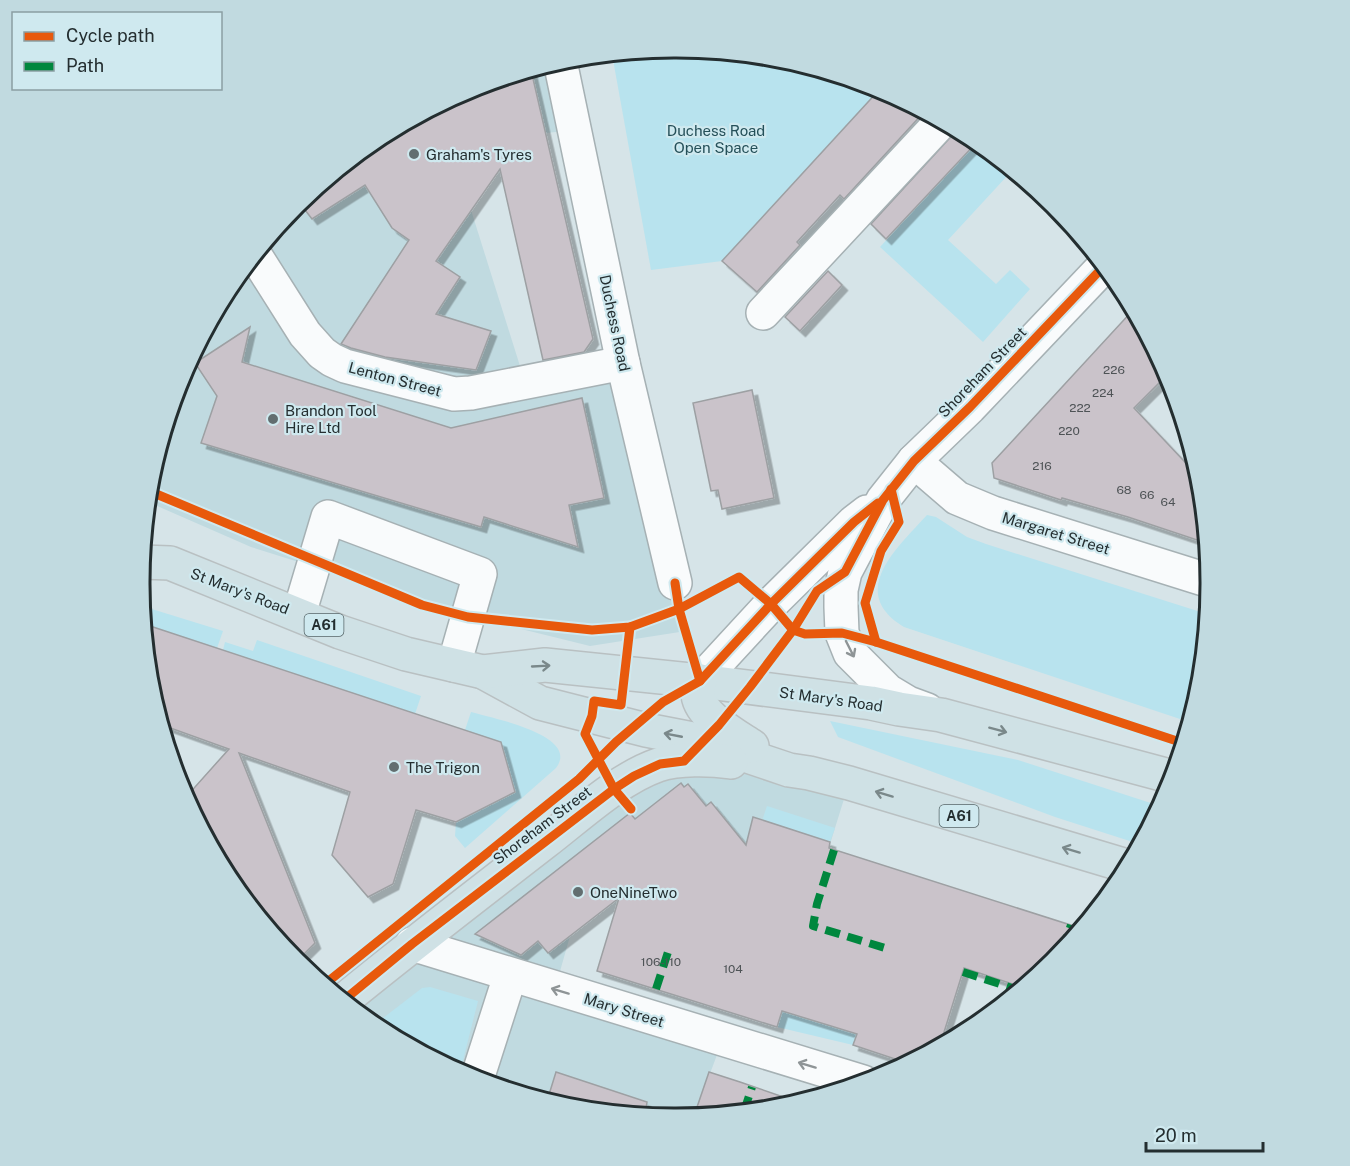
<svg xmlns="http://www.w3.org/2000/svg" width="1350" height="1166" font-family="'Public Sans',sans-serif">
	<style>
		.built { fill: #c0dae0 }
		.green { fill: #b8e3ee }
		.building { fill: #cac3ca; stroke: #9da0a3; stroke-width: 1.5; filter: url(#shadow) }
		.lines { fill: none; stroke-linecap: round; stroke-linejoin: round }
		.minor-casing { stroke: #a6b1b4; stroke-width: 36 }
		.highway-casing { stroke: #b9c0c2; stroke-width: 36 }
		.minor { stroke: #f9fbfc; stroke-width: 33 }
		.highway { stroke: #cfe1e5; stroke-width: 33 }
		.quiet { stroke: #00873e; stroke-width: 8; stroke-dasharray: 15 8; stroke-linecap: butt }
		.cycleway-casing { stroke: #cfe9ef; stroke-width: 13 }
		.cycleway { stroke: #e8590c; stroke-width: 9 }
		.oneway { stroke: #8e9496 }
		.oneway2 { stroke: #7a888a }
		.poi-dot { fill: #626e70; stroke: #cfe9ef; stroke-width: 2 }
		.labels { text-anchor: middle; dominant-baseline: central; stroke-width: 4.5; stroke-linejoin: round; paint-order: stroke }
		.number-label { font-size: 12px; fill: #4e5356 }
		.shield { fill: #cfe9ef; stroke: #576669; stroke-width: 1.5 }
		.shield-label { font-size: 14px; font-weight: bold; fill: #242e30 }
		.park-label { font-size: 15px; fill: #255059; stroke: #cfe9ef }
		.poi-label { font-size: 15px; fill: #242e30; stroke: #cfe9ef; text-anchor: start }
		.street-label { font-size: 15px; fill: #242e30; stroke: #cfe9ef }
		.rim { fill: none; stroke: #242e30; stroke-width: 3 }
	</style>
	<defs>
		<filter id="shadow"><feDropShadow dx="5.5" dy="5.5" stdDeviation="0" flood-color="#0004"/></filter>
	</defs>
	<rect width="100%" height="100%" fill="#d6e4e8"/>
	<g class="built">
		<polygon points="560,61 575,130 546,133 494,143 500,169 471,210 525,382 623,363 686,631 590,646 477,618 251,547 148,502 150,478 181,378 230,285 297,204 378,138 471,89"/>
		<polygon points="684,761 849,783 816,889 676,853 570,936 555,989 723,1039 694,1116 675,1118 570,1108 470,1077 377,1028 343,999 576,818"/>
	</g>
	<g class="green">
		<polygon points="675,48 780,58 880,89 722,261 651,270 612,54"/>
		<polygon points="974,144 1008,175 948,240 996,284 1010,270 1030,289 983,342 880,247"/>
		<path d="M 927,515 L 936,517 L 967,537 L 986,544 L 1207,614 L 1200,688 L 1189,722 L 904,627 C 846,592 898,547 927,515 Z"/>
		<polygon points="142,606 223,631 217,648 144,624"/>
		<polygon points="257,640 421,696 415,714 223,650 225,642 253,651"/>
		<path d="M 471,712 C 491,718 581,735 556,768 L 465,848 L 455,836 L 456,822 L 515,791 L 501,742 L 465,730 Z"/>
		<polygon points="830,721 1018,760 1160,806 1139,844 1055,817 838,737"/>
		<polygon points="767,806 835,828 830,842 762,821"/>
		<polygon points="799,956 815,961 798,1016 857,1034 853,1045 777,1027"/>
		<polygon points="430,987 478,1001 460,1072 374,1025 422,988"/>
	</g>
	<g class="building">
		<polygon points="531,70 593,339 584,352 543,360 500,169 436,261 460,277 436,314 491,331 476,370 385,357 351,348 341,344 409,240 392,228 365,185 312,219 299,202 378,138 471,89"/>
		<polygon points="880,89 924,112 844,199 840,195 797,242 800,245 757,292 722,261"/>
		<polygon points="957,130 977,142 886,239 871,224"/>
		<polygon points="828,271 842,285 800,331 785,317"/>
		<polygon points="1133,310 1167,375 1134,408 1199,477 1206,543 1128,517 1062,498 1061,500 994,478 992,463"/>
		<polygon points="250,327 242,362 451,428 582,398 604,498 569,505 578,547 484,517 481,527 201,443 217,396 195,363"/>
		<polygon points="752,390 774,498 722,509 718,490 711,491 693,403"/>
		<polygon points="144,624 501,742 515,792 456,822 416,810 393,884 368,897 332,855 350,792 239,753 315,943 297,961 230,880 186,797 229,749 162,725 150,687"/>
		<polygon points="681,783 684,787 688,784 706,806 711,802 746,845 753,817 830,842 829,848 1080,928 1053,962 1022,987 964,968 940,1045 907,1063 853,1045 857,1034 782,1011 777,1027 597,971 619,898 548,953 538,941 521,955 475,934 630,813 635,819"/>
		<polygon points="556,1072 647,1102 645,1115 570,1108 547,1101"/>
		<polygon points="709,1072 740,1082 798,1102 779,1108 694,1116"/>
	</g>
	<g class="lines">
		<g class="minor-casing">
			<g id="minor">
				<polyline points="560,61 623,363 675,583"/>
				<polyline points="255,255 305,334 322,353 332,360 345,366 454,394 471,393 623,363"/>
				<polyline points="763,313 941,122"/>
				<polyline points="914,461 957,498 993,513 1210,581"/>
				<polyline points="299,614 328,517 480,574 454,665"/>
				<polyline points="700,681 771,604 854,522 867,512"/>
				<polyline points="927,710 908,703 888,691 850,653 842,633 841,607 841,590 845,572 883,500 914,461 970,407 1104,266"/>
				<polyline points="412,944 863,1082"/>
				<polyline points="477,1079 510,976"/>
			</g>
		</g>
		<g class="highway-casing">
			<g id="highway">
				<polyline points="142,562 170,563 340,632 406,654 483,672 540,703 646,730 703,741 789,770 809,773 849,783 1127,866"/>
				<polyline points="483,672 545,665 700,681 871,703 899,709 941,715 1173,777"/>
				<path d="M 700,681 C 699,686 697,691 698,695 C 701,717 735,735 752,746"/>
				<path d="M 344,1000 C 410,946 478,894 545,842 C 579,816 618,779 658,765 C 678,758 711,759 731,762"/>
			</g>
		</g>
		<use href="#minor" class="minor"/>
		<use href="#highway" class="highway"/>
		<g class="quiet">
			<polyline points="834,850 817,904 813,926 885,948"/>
			<polyline points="1062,950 1071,925"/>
			<polyline points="963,972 1018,990"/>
			<polyline points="656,989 669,949"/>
			<polyline points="744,1111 752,1087"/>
		</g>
		<g class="cycleway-casing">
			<g id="cycleway">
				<polyline points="149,491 422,605 468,617 592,630 630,627 679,609 739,577 771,604 793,630 805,634 842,633 876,642 1183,743"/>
				<polyline points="675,583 679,609 700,681"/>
				<polyline points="630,627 621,705 594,701 592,716 585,734 614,789 631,809"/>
				<polyline points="876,642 865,603 881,551 899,522 891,489"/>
				<polyline points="325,984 579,779 616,742 663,702 700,681 771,604 854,522 878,503"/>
				<polyline points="344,1000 412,944 614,789 634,776 660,764 684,761 719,725 750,687 793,630 817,591 845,572 883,500 914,461 970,407 1104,266"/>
			</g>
		</g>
		<use href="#cycleway" class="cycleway"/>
	</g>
	<defs><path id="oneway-shaft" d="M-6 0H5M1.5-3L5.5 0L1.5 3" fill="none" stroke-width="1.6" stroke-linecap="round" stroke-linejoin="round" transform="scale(1.5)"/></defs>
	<g class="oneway">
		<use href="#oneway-shaft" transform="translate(850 649) rotate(63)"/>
		<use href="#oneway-shaft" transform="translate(560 991) rotate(-163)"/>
		<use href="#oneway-shaft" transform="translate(807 1065) rotate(-163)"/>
	</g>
	<g class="oneway2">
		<use href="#oneway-shaft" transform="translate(541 666) rotate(-3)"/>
		<use href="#oneway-shaft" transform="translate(998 730) rotate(15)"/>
		<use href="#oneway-shaft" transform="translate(673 735) rotate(-169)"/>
		<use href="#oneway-shaft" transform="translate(884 794) rotate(-163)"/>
		<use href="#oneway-shaft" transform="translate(1071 850) rotate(-163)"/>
	</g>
	<g class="poi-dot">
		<circle cx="414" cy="154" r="6"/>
		<circle cx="273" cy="419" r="6"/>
		<circle cx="394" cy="767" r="6"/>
		<circle cx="578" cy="892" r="6"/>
	</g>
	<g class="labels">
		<g class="number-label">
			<text x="1114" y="370">226</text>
			<text x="1103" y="393">224</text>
			<text x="1080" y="408">222</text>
			<text x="1069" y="431">220</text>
			<text x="1042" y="466">216</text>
			<text x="1124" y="490">68</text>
			<text x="1147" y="495">66</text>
			<text x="1168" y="502">64</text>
			<text x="661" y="962">106-110</text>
			<text x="733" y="969">104</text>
		</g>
		<g class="shield">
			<rect x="304.5" y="614" width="39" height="22" rx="4.5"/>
			<rect x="939.5" y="805" width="39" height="22" rx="4.5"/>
		</g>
		<g class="shield-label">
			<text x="324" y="625">A61</text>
			<text x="959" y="816">A61</text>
		</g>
		<g class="park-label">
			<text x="716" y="130">Duchess Road<tspan x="716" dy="17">Open Space</tspan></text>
		</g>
		<g class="poi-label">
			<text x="426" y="154">Graham's Tyres</text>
			<text x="285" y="410">Brandon Tool<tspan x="285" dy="17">Hire Ltd</tspan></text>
			<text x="406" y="767">The Trigon</text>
			<text x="590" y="892">OneNineTwo</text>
		</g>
		<g class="street-label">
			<text transform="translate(615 323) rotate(78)">Duchess Road</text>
			<text transform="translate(982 372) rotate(-46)">Shoreham Street</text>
			<text transform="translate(395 379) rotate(15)">Lenton Street</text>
			<text transform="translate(1056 533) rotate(17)">Margaret Street</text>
			<text transform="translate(240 591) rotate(21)">St Mary's Road</text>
			<text transform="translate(831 699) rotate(8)">St Mary's Road</text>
			<text transform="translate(542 825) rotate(-37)">Shoreham Street</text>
			<text transform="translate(624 1010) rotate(17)">Mary Street</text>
		</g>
	</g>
	<path d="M0 0H1350V1166H0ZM674 58H676A524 524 0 0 1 1200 582V584A524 524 0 0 1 676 1108H674A524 524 0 0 1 150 584V582A524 524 0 0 1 674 58Z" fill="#c1dae0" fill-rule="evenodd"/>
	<path class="rim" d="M674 58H676A524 524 0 0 1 1200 582V584A524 524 0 0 1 676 1108H674A524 524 0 0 1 150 584V582A524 524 0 0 1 674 58Z"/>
	<rect x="12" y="12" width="210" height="78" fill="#cfe9ef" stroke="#8b9ea3" stroke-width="1.5"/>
	<rect x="24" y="32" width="30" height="9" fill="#e8590c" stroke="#8b9ea3" stroke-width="1.5"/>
	<text x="66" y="42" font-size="18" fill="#242e30">Cycle path</text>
	<rect x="24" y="62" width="30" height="9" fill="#00873e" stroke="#8b9ea3" stroke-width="1.5"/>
	<text x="66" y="72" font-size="18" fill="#242e30">Path</text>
	<path d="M1146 1142v9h117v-9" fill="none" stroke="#242e30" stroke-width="3"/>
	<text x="1155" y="1142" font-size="18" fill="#242e30" stroke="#cfe9ef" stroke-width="4.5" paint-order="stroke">20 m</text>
</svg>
